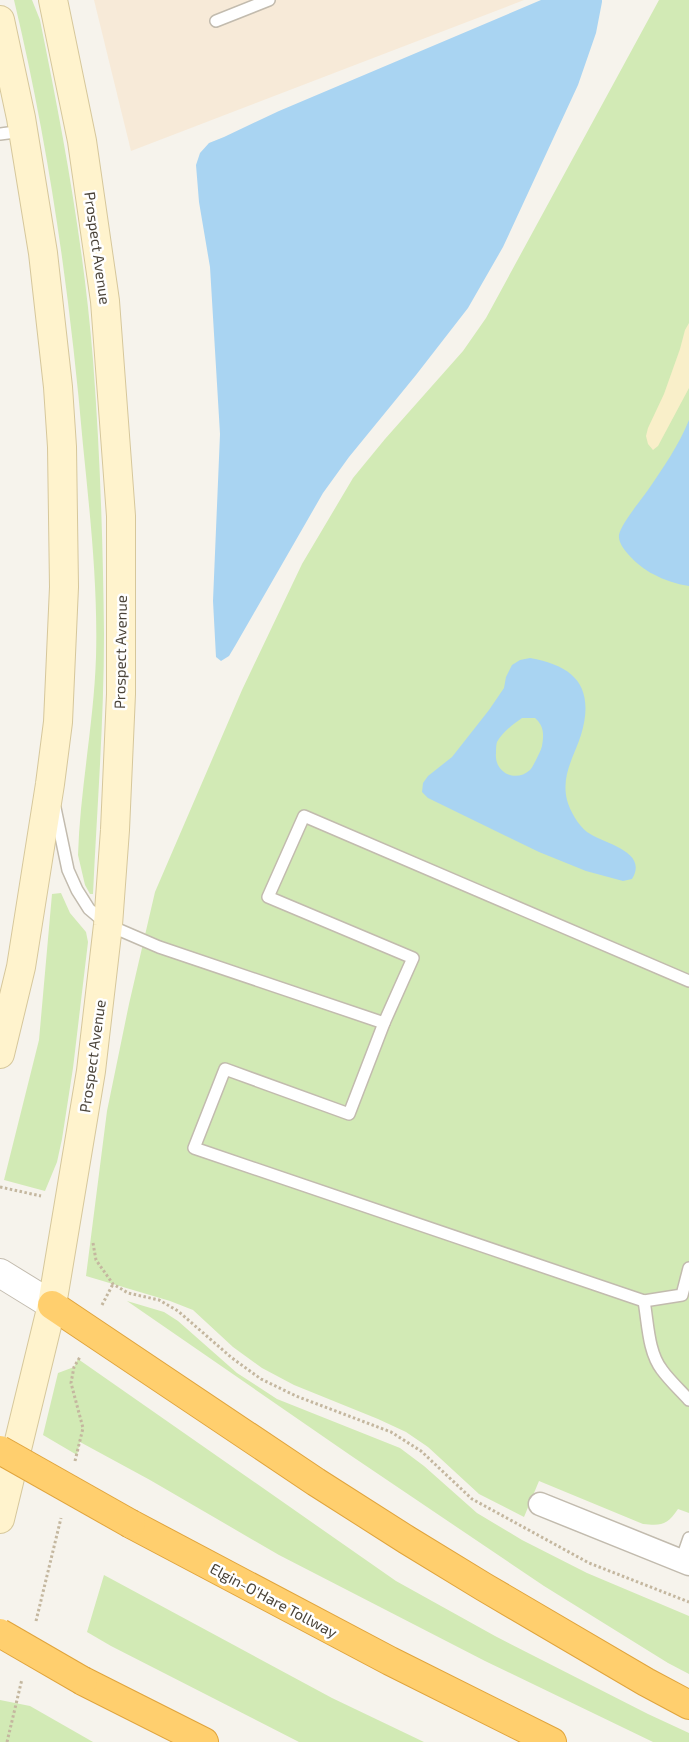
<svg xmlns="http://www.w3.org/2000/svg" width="689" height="1742" font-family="'Exo 2',sans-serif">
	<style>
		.commercial { fill: #f7ead8 }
		.green { fill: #d2eab5 }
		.sand { fill: #f9efc9 }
		.water { fill: #a9d4f2; fill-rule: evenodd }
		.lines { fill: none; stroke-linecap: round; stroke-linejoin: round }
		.service-casing { stroke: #c2bbae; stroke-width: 14 }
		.minor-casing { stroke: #c2bbae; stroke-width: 25 }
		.tertiary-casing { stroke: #c2bbae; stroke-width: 30 }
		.secondary-casing { stroke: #d6c79b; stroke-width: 30 }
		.motorway-casing { stroke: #e0a43c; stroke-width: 30 }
		.path { stroke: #c4b79f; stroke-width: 3; stroke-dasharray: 2.5 2.5; stroke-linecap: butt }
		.service { stroke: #fff; stroke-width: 11 }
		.minor { stroke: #fff; stroke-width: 22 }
		.tertiary { stroke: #fff; stroke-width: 28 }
		.secondary { stroke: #fff3cd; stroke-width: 28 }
		.motorway { stroke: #ffcf6e; stroke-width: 28 }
		.motorway-bridge-casing { stroke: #e0a43c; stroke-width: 30; stroke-linecap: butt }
		.motorway-bridge { stroke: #ffcf6e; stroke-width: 28 }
		.labels { text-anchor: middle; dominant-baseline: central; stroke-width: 5; stroke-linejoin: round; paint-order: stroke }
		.street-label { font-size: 15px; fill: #4b4439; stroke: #fff }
	</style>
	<rect width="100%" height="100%" fill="#f6f3ec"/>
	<polygon class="commercial" points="94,0 524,0 131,151"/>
	<g class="green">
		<path d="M 14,0 L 32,0 L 40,20 C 63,133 84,246 93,360 C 100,451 103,543 104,634 C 104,721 97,808 93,894 L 90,894 L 85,885 L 78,855 C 80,789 94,723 96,657 C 98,586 90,515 83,445 C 70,295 49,146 14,0 Z"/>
		<path d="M 659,0 L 689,0 L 689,1513 L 678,1509 C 667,1525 662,1526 643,1524 L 539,1481 L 524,1517 L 479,1494 L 428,1447 L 406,1432 L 378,1419 L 294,1385 L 262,1368 L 233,1347 L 193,1310 L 170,1301 L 86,1276 L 107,1111 L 129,1004 L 155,892 L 242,690 L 302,564 L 353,478 L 385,439 L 463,351 L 486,318 Z"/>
		<polygon points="61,893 70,913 86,932 88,942 73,1068 62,1139 57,1162 45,1191 4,1180 39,1040 52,894"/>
		<polygon points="127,1301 164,1312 178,1321 237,1373 277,1399 400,1448 424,1466 477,1513 522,1540 587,1573 689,1616 689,1674 668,1663 544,1586 350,1455"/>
		<polygon points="78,1359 396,1581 495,1636 648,1714 689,1733 689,1742 653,1742 485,1661 279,1555 150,1480 80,1442 77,1455 43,1435 58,1373 74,1367"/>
		<polygon points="104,1575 332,1698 424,1742 299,1742 111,1646 87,1632"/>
		<polygon points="0,1700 30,1706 93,1742 0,1742"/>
	</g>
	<polygon class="sand" points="689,323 689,388 658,446 653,450 648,444 646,436 648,428 664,394 680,349 685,330"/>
	<g class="water">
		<polygon points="541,0 602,0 602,2 596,33 578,85 503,247 468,308 416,375 349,457 323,493 235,646 229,656 221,661 216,657 213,601 220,434 210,267 199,202 196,165 200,153 209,143 224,137 279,111"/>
		<path d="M 689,420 L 689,586 C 676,584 664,580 653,574 C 642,569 617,548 619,535 C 621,524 641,500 648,490 C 663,468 679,445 689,420 Z"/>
		<path d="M 530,658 C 576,666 595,688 581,735 C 574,757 561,775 567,800 C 570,811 578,825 587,832 C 604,844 649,851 632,879 L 623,881 L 586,871 L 539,852 L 428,798 L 422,792 L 423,783 L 428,776 L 452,757 L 489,710 L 504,688 L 506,677 L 512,665 L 520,660 ZM 522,718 L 535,718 C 544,726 544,734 542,746 C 541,751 538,755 536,760 C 534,763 533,767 530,770 C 516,783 494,773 496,753 C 496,750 496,745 497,742 C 502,733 513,724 522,718 Z"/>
	</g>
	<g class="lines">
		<g class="service-casing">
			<g id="service">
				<polyline points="216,21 269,0"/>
				<polyline points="0,134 23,131"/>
				<polyline points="55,808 68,870 77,890 89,909 108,925 159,947 384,1023"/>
				<polyline points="689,981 304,816 268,897 413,958 384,1023 349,1114 225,1069 194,1148 644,1301 682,1295 689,1268"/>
				<path d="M 644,1301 C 648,1323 648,1352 662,1370 C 670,1381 680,1390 689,1400"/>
				<polyline points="681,1561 689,1538"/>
			</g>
		</g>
		<g class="minor-casing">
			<polyline id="minor" points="540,1504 689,1564"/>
		</g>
		<g class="tertiary-casing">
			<polyline id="tertiary" points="0,1273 52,1305"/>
		</g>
		<g class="secondary-casing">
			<g id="secondary">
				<polyline points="0,20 21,118 43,253 58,387 62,447 64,587 58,722 50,784 21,967 0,1054"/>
				<polyline points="0,1519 52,1305 91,1071 108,925 115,830 121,694 121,516 105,301 82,141 53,0"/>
			</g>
		</g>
		<g class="motorway-casing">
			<g id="motorway">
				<polyline points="52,1305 316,1482 407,1540 484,1587 646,1682 689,1705"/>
				<polyline points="131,1524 390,1661 552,1742"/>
				<polyline points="83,1681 204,1742"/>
			</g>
		</g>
		<g class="path">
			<polyline points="0,1187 41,1196"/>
			<polyline points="93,1243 96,1260 113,1284 128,1293 159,1300 178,1311 232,1358 261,1379 296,1396 391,1432 421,1451 472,1499 589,1563 689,1602"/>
			<polyline points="102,1305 113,1284"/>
			<polyline points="75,1461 83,1428 71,1383 74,1367 80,1357"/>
			<polyline points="36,1621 61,1518"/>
			<polyline points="7,1742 22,1679"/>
		</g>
		<use href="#service" class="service"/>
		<use href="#minor" class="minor"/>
		<use href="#tertiary" class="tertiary"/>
		<use href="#secondary" class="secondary"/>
		<use href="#motorway" class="motorway"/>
		<g class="motorway-bridge-casing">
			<g id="motorway-bridge">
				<polyline points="0,1450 131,1524"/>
				<polyline points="0,1633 83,1681"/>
			</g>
		</g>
		<use href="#motorway-bridge" class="motorway-bridge"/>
	</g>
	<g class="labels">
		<g class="street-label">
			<text transform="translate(98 248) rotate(82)">Prospect Avenue</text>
			<text transform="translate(120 652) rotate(-89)">Prospect Avenue</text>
			<text transform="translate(92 1056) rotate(-82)">Prospect Avenue</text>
			<text transform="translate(274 1600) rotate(28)">Elgin-O'Hare Tollway</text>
		</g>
	</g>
</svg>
